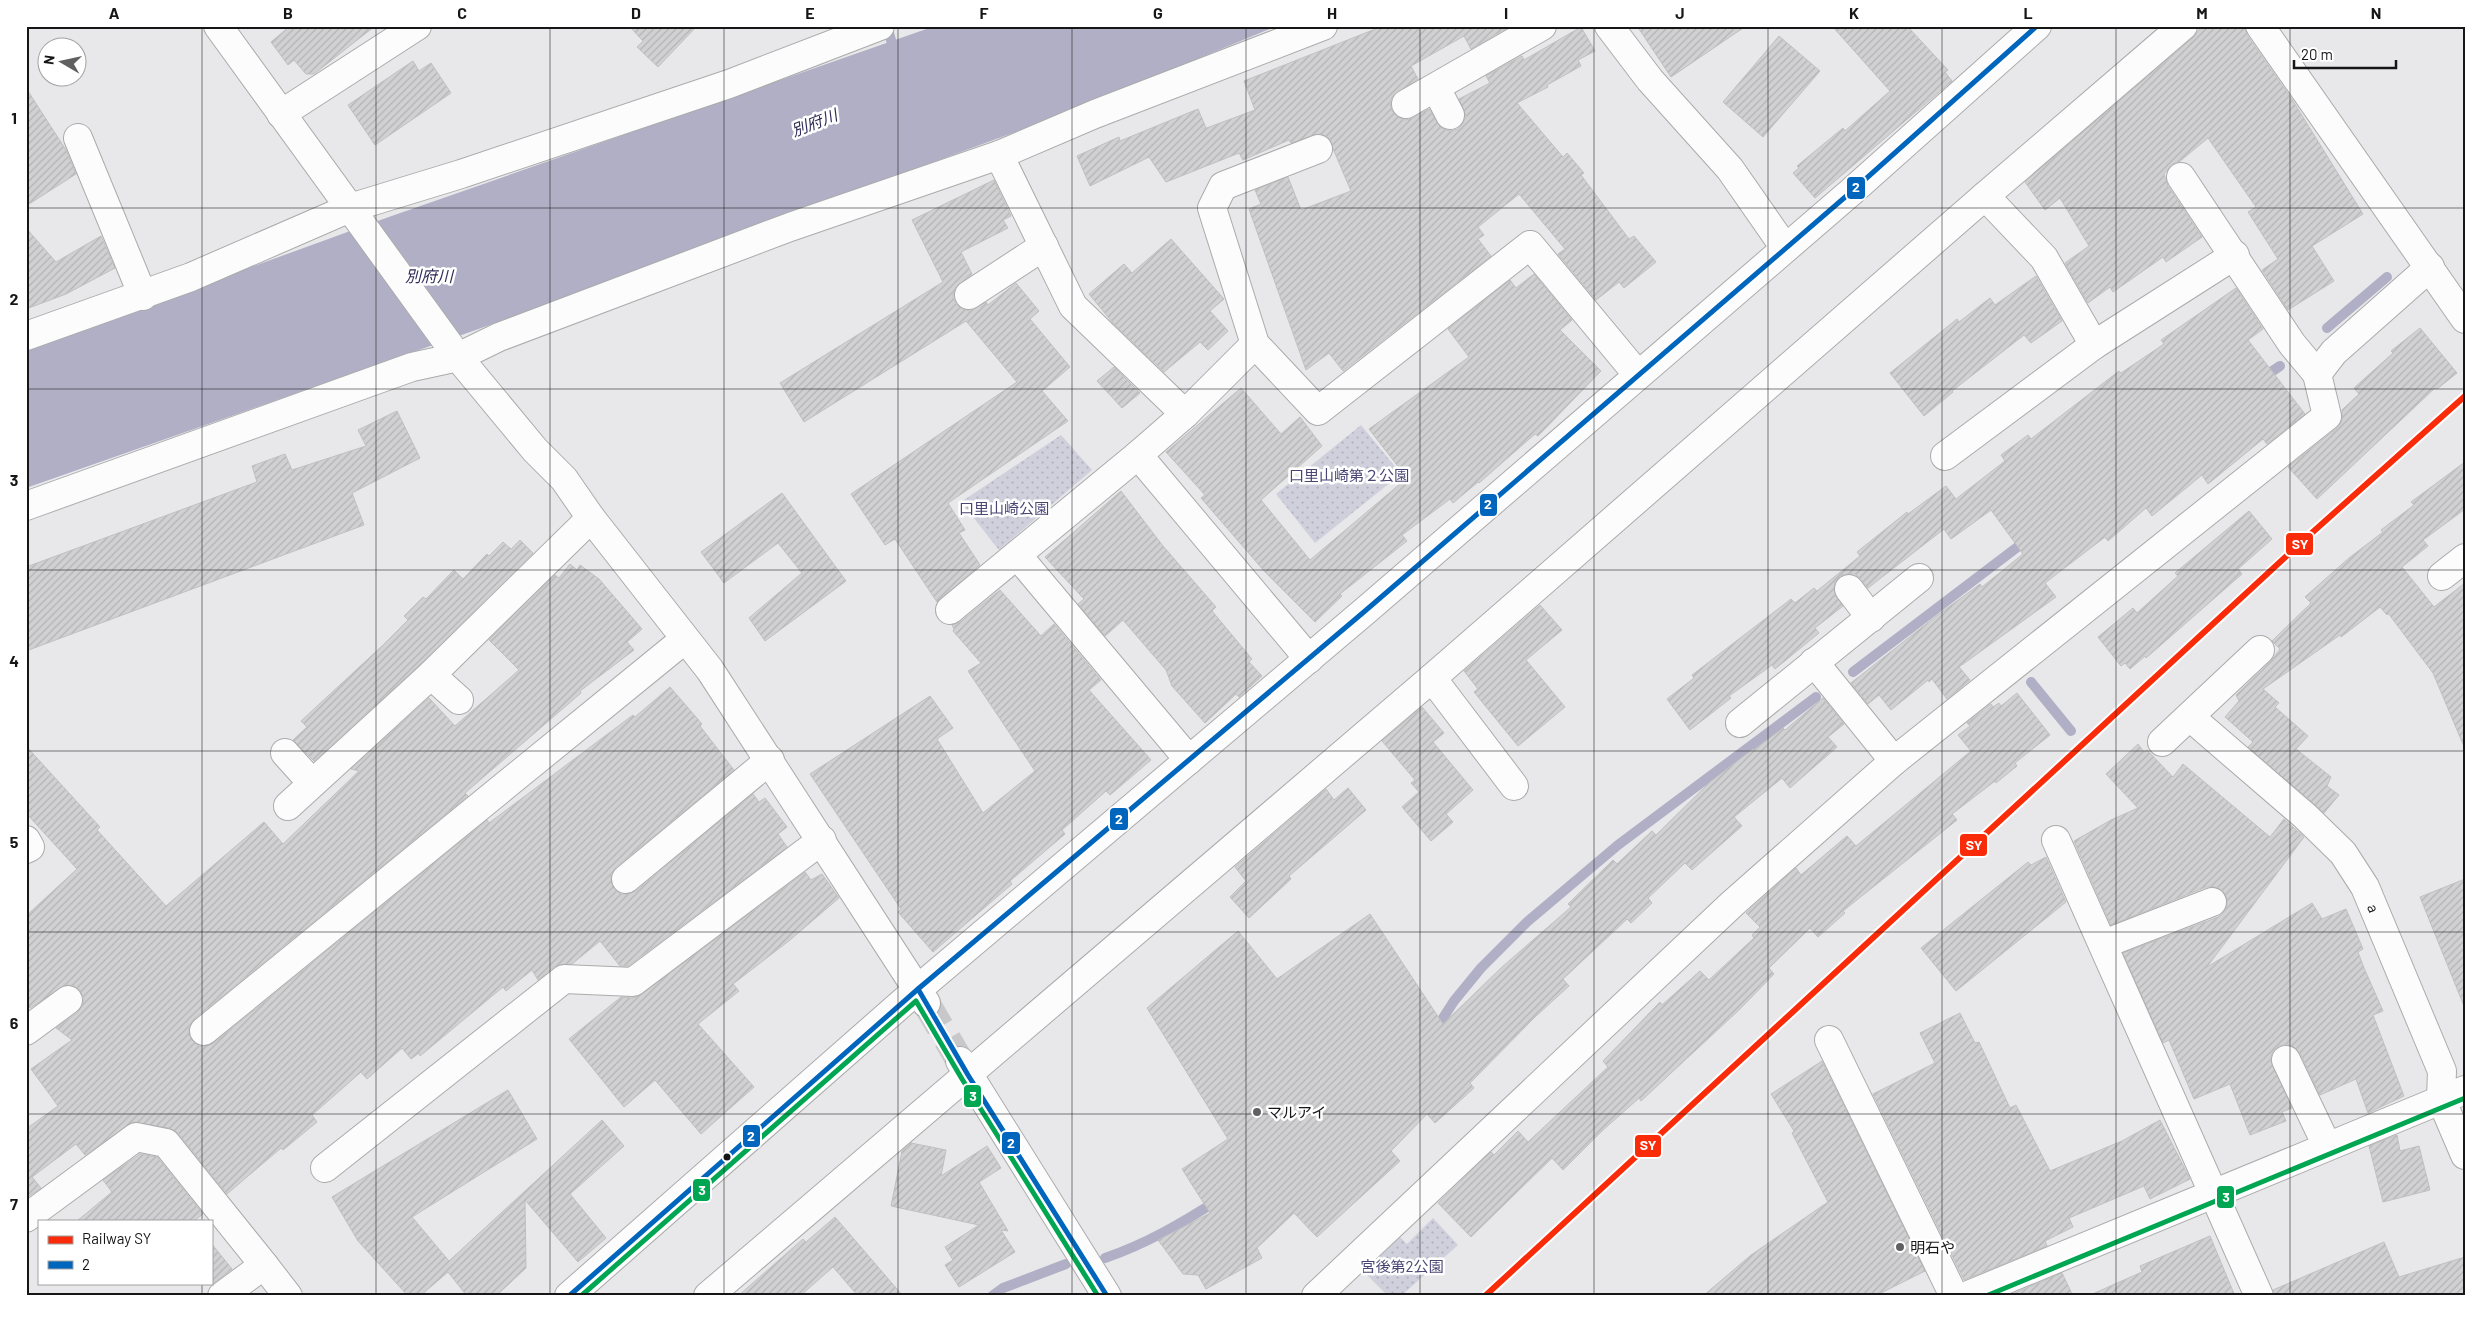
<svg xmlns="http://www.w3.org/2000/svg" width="2491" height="1322" font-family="Barlow,'Noto Sans JP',sans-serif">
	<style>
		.park { fill: url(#park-dots) }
		.water { fill: #b0afc6 }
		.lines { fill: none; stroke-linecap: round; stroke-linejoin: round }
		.stream { stroke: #b0afc6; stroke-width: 10 }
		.building { fill: url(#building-hatch); stroke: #c0c0c1 }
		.minor-tunnel { stroke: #c8c8ca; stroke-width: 28; stroke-dasharray: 28 14; stroke-linecap: butt }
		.minor-casing { stroke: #ababac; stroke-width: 30 }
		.minor { stroke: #fcfcfc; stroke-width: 28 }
		.bus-1-casing { stroke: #fff; stroke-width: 9 }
		.bus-2-casing { stroke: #fff; stroke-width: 9 }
		.bus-1 { stroke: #0065bd; stroke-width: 5 }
		.bus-2 { stroke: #00a651; stroke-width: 5 }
		.rail-1-casing { stroke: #fff; stroke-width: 10 }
		.rail-1 { stroke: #fa2b08; stroke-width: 6 }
		.grid { fill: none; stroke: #161617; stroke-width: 1; stroke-opacity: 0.55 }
		.poi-dot { fill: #606061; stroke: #fff; stroke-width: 2 }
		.bus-dot { fill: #161617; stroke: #fff; stroke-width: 2 }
		.labels { text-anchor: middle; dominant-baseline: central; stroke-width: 5; stroke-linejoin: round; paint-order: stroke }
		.park-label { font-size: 15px; fill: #4a4674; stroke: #fff }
		.street-label { font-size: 15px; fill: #161617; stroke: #fff }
		.poi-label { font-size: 15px; fill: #161617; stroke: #fff; text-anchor: start }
		.water-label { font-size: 16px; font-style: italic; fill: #2f2a56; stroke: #fff }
		.line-badge { stroke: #fff; stroke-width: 2 }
		.badge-label { font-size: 14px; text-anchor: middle; font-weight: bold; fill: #fff }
		.neatline { fill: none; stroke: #161617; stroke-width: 2 }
		.grid-label { font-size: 16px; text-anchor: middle; font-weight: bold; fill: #161617 }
	</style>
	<defs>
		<pattern id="park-dots" width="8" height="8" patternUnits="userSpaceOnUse" patternTransform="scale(1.25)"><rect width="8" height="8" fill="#d0d0dd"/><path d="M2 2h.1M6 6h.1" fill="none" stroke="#b2b2bd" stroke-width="1.8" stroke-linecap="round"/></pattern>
		<pattern id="building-hatch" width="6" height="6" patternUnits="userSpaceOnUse" patternTransform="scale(1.25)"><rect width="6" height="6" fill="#d1d1d3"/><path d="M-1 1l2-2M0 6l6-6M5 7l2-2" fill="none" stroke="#b3b3b4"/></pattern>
	</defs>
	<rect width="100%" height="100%" fill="#e8e8ea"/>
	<g class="park">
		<polygon points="1361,425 1401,474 1315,543 1276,494"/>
		<polygon points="1061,435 1092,470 999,550 961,502"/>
		<polygon points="1433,1218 1458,1245 1401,1296 1388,1296 1364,1272 1400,1237 1407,1244"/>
	</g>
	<polygon class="water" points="935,26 1277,26 1059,116 473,331 26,488 26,349 386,218"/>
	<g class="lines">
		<g class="stream">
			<polyline points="887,26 895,54"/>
			<polyline points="2327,328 2387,277"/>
			<polyline points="2262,378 2280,366"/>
			<polyline points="1853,672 2028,539"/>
			<polyline points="2031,682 2071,731"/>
			<polyline points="1434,1032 1454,1001 1481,968 1527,922 1618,845 1816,697"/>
			<path d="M 1105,1258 C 1146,1244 1182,1223 1218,1200"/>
			<polyline points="992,1296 1003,1288 1066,1264"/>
		</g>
	</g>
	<g class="building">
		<polygon points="290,26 375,26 314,74 306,74 294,60 288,65 271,42"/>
		<polygon points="629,26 697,26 658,67 637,47 643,41"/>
		<polygon points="1383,26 1505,26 1507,28 1471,49 1464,36 1411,66 1418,79 1392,97 1390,103 1392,111 1398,117 1405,120 1413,118 1429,109 1441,128 1450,131 1458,129 1463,123 1466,116 1459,99 1490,83 1486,76 1522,56 1524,60 1581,27 1595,51 1578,60 1581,66 1547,85 1548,87 1517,103 1563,157 1567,153 1584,173 1581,175 1629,239 1634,236 1656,262 1624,288 1619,282 1596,300 1558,254 1565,249 1519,194 1478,227 1484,235 1478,239 1491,256 1343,371 1329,353 1306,370 1249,209 1261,204 1255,190 1288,177 1301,210 1351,191 1328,137 1320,134 1291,143 1289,140 1243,160 1239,153 1166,182 1149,157 1090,186 1077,156 1119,137 1120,141 1198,109 1206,128 1204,129 1255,110 1244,81"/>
		<polygon points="1637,26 1746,26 1671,77"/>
		<polygon points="1832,26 1907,26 1948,70 1945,72 1952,81 1815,198 1793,173 1799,168 1797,166 1843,128 1845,131 1890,91"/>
		<polygon points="2202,26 2245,26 2247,35 2293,101 2363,214 2312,246 2334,281 2288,310 2262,270 2278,259 2248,212 2256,207 2208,138 2179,162 2172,164 2164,174 2168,186 2202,237 2166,262 2163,257 2113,292 2110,287 2088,303 2065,263 2089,246 2060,198 2045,210 2025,182 2193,38"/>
		<polygon points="1779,36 1820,71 1763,137 1723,102"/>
		<polygon points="413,61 419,71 431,63 451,93 375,145 348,105"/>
		<polygon points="26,88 66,150 76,174 26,206"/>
		<polygon points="994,180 1011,216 1003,220 1008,228 961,252 972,274 955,288 953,296 956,304 962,309 970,311 986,302 988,305 1016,283 1039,311 1030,319 1070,367 1042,391 1068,421 948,503 965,530 959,533 980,565 937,602 895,539 885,545 851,494 1017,382 966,321 804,422 780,383 943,282 912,220"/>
		<polygon points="26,228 56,262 101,236 115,268 66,294 26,309"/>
		<polygon points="1171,239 1224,299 1210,311 1228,331 1208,350 1200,342 1164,372 1113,323 1089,294 1124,264 1132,273"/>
		<polygon points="1534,274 1572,320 1560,330 1601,371 1538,436 1535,434 1479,483 1478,482 1453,503 1450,499 1402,535 1407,541 1340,594 1342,596 1315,622 1265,572 1201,498 1205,495 1166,452 1241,388 1281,434 1300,417 1322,446 1261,500 1310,560 1407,478 1369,429 1469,357 1448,329 1510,280 1516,288"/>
		<polygon points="2036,276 2062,321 2031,343 2024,335 1952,391 1953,392 1924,416 1890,373 1957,319 1959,322 1990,298 1995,305"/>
		<polygon points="2236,288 2263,329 2248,340 2305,414 2267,444 2263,439 2208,484 2202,475 2152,516 2146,508 2108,541 2105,537 2045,583 2056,597 1959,667 1970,680 1947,699 1932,679 1929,682 1928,680 1891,710 1879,695 1868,704 1851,683 1935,617 1980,584 1982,587 2023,554 1991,510 1951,539 1944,529 1868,588 1855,574 1848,574 1840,576 1835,583 1834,590 1843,606 1815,628 1819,633 1775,669 1772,665 1729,696 1731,698 1690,730 1667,699 1694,678 1692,675 1791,599 1795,603 1814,588 1817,591 1860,556 1857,552 1907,512 1908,514 1946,486 1956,499 2005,461 2001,455 2028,435 2031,439 2119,371 2121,373 2164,344 2161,340"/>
		<polygon points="2420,328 2457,373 2437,389 2435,388 2317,499 2288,467 2337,428 2342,421 2342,410 2359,394 2354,388 2393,353 2391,351"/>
		<polygon points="1114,367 1140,393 1122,408 1097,381"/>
		<polygon points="397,411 420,458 352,493 364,525 26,651 26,567 257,482 252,466 285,454 292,470 366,446 358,430"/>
		<polygon points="2465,462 2465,509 2423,540 2428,546 2402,567 2434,607 2465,583 2465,749 2433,673 2388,613 2387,615 2380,607 2341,637 2340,635 2263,689 2279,703 2275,707 2308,736 2296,749 2331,777 2327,786 2339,795 2324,813 2248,747 2253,742 2225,717 2239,701 2236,695 2271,661 2280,649 2272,641 2311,603 2305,597 2349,558 2383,532 2381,530 2414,505 2411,502"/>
		<polygon points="1121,491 1163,546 1216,607 1212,611 1252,659 1249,662 1262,676 1239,697 1236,694 1205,723 1172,686 1166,670 1123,620 1105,636 1078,604 1084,599 1045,557"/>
		<polygon points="782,493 846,581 765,641 749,618 802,573 778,543 724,583 701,552"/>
		<polygon points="2249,511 2272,539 2238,569 2242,574 2146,658 2145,656 2130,669 2125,663 2121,666 2098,637 2133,608 2137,613 2178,576 2175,573"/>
		<polygon points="520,540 533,553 415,669 314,761 293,740 307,727 301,721 382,646 408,620 404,616 423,597 426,599 454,570 463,579 487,554 489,556 503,542 511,549"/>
		<polygon points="570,564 577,570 580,565 599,579 642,629 627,642 634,650 580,691 581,693 465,793 468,796 194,1019 189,1026 189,1034 192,1040 199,1046 207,1046 214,1043 487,820 489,823 633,715 635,717 670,687 702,724 700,726 734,770 616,867 611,874 611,881 614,889 621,894 629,894 636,891 753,794 759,802 765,798 787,827 778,834 787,847 628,966 620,966 600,941 572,964 555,966 538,980 532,970 506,991 503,987 420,1056 419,1053 411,1059 402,1048 367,1079 361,1072 312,1115 317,1122 283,1150 281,1148 227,1194 178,1133 169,1128 133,1122 85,1155 76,1144 32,1177 41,1188 26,1198 26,1129 58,1106 31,1069 72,1040 56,1028 78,1012 82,1006 84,999 80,990 74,986 66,985 30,1008 26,1005 26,916 77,869 26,813 26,746 100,827 97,830 166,906 264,822 283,844 359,771 351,769 429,698 455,726 519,670 489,640 555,575 559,578"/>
		<polygon points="1000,590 1041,636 1054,624 1101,680 1089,690 1151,760 1110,795 1106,791 1062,830 1065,834 1010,881 1012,884 933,952 898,912 901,909 810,774 930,696 953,728 937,739 983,813 1035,771 968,671 981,663 953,631 954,629 952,625 960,622"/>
		<polygon points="1540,605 1562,630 1526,660 1565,707 1518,746 1474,692 1478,689 1464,671"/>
		<polygon points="2017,693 2050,735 2015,763 2017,766 1996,783 1995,781 1952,814 1957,820 1843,911 1845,913 1818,937 1810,928 1769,968 1774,974 1739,1010 1641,1101 1639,1098 1602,1131 1563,1170 1552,1158 1471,1237 1438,1203 1491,1152 1494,1155 1518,1131 1528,1142 1608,1067 1603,1061 1660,1002 1662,1005 1700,971 1709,980 1754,938 1752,935 1760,927 1746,913 1796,868 1801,875 1847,836 1856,846 1971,751 1958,735 1970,726 1967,723 1991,704 1993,707 1999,703 2001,706"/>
		<polygon points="1823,698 1844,724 1828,737 1837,747 1790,788 1782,778 1734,817 1742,826 1692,870 1685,863 1648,898 1652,903 1631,923 1627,919 1563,979 1569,986 1535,1017 1470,1083 1474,1088 1435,1123 1427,1114 1391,1151 1400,1161 1317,1237 1294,1213 1257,1248 1262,1258 1206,1289 1198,1275 1183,1274 1158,1240 1210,1213 1182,1169 1228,1139 1147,1008 1238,931 1277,979 1370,914 1443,1024 1502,967 1571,907 1568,904 1613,860 1617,864 1652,831 1656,835 1710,782 1753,749 1754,750 1783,728 1785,730"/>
		<polygon points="1422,707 1444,733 1433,742 1473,790 1446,814 1453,822 1431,841 1402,807 1419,792 1411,783 1415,780 1382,741"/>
		<polygon points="2138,744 2144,752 2147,750 2173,777 2183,764 2270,837 2284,819 2304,837 2207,967 2312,903 2322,919 2346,909 2363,949 2358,952 2364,968 2383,1011 2373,1015 2404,1096 2368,1113 2356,1079 2320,1095 2300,1053 2294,1047 2287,1044 2279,1046 2273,1051 2270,1059 2292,1108 2282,1112 2286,1121 2250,1135 2230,1084 2194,1099 2169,1040 2163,1043 2123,953 2218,917 2224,912 2227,905 2226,896 2222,890 2215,887 2206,887 2111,925 2074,841 2111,820 2138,808 2106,774"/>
		<polygon points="1348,788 1366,810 1289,876 1291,879 1249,918 1230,897 1246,881 1235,867 1326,789 1334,800"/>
		<polygon points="2046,857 2066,902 1956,991 1921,948 2028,862 2031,865"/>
		<polygon points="805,872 811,880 822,874 839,898 790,940 733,984 739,991 698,1024 754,1087 701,1134 655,1080 624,1107 569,1039 621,997 632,998 642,994"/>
		<polygon points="2465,879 2465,1005 2464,1006 2420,897"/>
		<polygon points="1960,1013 1975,1043 1979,1042 2010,1108 2016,1105 2050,1171 2122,1141 2160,1120 2190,1179 2150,1199 2144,1186 2069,1218 2073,1227 2045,1241 2047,1246 1964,1280 1873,1094 1935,1063 1920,1033"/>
		<polygon points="1822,1061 1925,1271 1875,1296 1703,1296 1751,1255 1828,1202 1792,1133 1794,1131 1771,1094"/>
		<polygon points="508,1090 537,1139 412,1217 449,1261 602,1120 624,1146 570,1194 606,1238 578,1262 525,1200 526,1268 496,1296 467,1296 448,1272 420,1296 408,1296 358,1241 332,1197"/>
		<polygon points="2397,1135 2400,1151 2419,1146 2430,1190 2383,1202 2369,1146"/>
		<polygon points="911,1143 946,1150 941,1176 987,1146 1001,1168 979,1182 1008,1231 1001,1230 1015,1252 959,1287 945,1265 953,1260 945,1247 979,1225 891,1206 902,1151"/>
		<polygon points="140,1154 157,1157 203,1214 194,1221 77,1221 112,1192 103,1180"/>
		<polygon points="835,1217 903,1296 858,1296 833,1267 800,1296 738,1296 803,1239 806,1242"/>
		<polygon points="2210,1236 2235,1296 2088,1296 2142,1272 2140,1266"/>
		<polygon points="2384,1242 2399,1277 2465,1257 2465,1296 2274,1296 2273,1290"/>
		<polygon points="211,1243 232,1269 211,1285"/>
		<polygon points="2062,1273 2073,1296 2008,1296"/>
	</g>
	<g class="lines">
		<polyline class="minor-tunnel" points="926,1003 960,1061"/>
		<g class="minor-casing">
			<g id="minor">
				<polyline points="218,26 458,357 535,450 564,479 591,518 710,670 926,1003"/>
				<polyline points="1609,26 1650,80 1730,169 1785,248"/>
				<polyline points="2260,26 2465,319"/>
				<polyline points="1436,88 1450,115"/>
				<polyline points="1406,104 1542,26"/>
				<polyline points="281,114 417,26"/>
				<polyline points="78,138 143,296"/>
				<polyline points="1318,149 1223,186 1212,208 1255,344 1318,411 1530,245 1638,375"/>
				<polyline points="999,155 1073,306 1185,414"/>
				<polyline points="2181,177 2292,344 2317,374"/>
				<polyline points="1985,196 2044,258 2094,345"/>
				<polyline points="969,295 1044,246"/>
				<polyline points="26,336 191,277 350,208 461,174 729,84 880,26"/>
				<polyline points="1138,455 1309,659"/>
				<polyline points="1945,456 2094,345 2235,255"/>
				<polyline points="26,506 412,367 458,357 499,337 790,227 999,155 1095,114 1323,26"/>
				<polyline points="1017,555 1189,760"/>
				<polyline points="2442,576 2465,558"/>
				<polyline points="1849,589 1871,618"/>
				<polyline points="950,610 1138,455 1185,414 1255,344"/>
				<polyline points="1814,662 1894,761"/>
				<polyline points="431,675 459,700"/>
				<polyline points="1432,678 1514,786"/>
				<path id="s1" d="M 2190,717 L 2305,816 L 2343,853 L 2365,887 L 2442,1071 L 2441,1099 L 2465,1155"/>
				<polyline points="1740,723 1919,578"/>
				<polyline points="2162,742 2260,650"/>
				<polyline points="285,753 312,783"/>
				<polyline points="288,806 431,675 591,518"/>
				<polyline points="26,840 30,847 26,849"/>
				<polyline points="2056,840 2259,1296"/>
				<polyline points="626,879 770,760"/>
				<polyline points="2104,944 2212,902"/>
				<polyline points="26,1031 68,1000"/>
				<polyline points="204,1031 685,639"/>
				<polyline points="1829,1040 1954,1296"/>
				<polyline points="2286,1060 2327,1146"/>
				<polyline points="960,1061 1107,1296"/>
				<polyline points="325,1168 564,979 633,982 822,840"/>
				<polyline points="26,1218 136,1137 166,1143 264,1265 222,1296"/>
				<polyline points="264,1265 288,1296"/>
				<polyline points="569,1296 918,989 1365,611 1851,192 2037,26"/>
				<polyline points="708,1296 1432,678 1985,196 2183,26"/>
				<polyline points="1316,1296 1732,904 1894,761 2327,416 2317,374 2334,352 2430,267"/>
				<polyline points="1966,1296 2465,1090"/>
			</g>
		</g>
		<use href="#minor" class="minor"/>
		<g class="bus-1-casing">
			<g id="bus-1">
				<polyline points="918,989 968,1075 1107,1296"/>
				<polyline points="569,1296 918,989 1365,611 1851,192 2037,26"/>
			</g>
		</g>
		<g class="bus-2-casing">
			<g id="bus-2">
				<polyline points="581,1296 916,1001 962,1079 1098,1296"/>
				<polyline points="1986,1296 2465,1098"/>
			</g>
		</g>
		<use href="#bus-1" class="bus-1"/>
		<use href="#bus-2" class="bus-2"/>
		<g class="rail-1-casing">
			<polyline id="rail-1" points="1485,1296 2305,539 2465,396"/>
		</g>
		<use href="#rail-1" class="rail-1"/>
	</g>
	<path class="grid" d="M 202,26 L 202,1221M 376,26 L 376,1296M 550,26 L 550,1296M 724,26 L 724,1296M 898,26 L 898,1296M 1072,26 L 1072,1296M 1246,26 L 1246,1296M 1420,26 L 1420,1296M 1594,26 L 1594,1296M 1768,26 L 1768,1296M 1942,26 L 1942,1296M 2116,26 L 2116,1296M 2290,26 L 2290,1296M 26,208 L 2465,208M 26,389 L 2465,389M 26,570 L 2465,570M 26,751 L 2465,751M 26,932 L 2465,932M 26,1114 L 2465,1114M 202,1283 L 202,1296"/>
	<g class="poi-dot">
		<circle cx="1257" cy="1112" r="5"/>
		<circle cx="1900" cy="1247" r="5"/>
	</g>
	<circle class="bus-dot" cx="727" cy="1157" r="4.5"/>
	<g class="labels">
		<g class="park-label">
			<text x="1349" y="475">口里山崎第２公園</text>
			<text x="1004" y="508">口里山崎公園</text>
			<text x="1402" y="1266">宮後第2公園</text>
		</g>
		<g class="street-label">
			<text stroke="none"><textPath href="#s1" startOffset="268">a</textPath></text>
		</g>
		<g class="poi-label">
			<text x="1267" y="1112">マルアイ</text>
			<text x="1910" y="1247">明石や</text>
		</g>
		<g class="water-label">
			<text transform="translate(814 122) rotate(-21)">別府川</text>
			<text x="429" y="275">別府川</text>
		</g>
	</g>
	<g class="line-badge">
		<rect x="1846" y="176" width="20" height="24" rx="5" fill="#0065bd"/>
		<rect x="1479" y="493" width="19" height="24" rx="5" fill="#0065bd"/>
		<rect x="2285" y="532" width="29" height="24" rx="5" fill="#fa2b08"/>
		<rect x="1109" y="807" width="20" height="24" rx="5" fill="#0065bd"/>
		<rect x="1959" y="833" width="29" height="24" rx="5" fill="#fa2b08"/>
		<rect x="963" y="1084" width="19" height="24" rx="5" fill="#00a651"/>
		<rect x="742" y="1124" width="19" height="24" rx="5" fill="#0065bd"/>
		<rect x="1001" y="1131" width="20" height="24" rx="5" fill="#0065bd"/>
		<rect x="1634" y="1134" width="28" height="24" rx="5" fill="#fa2b08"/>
		<rect x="692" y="1178" width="19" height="24" rx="5" fill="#00a651"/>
		<rect x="2216" y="1185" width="19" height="24" rx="5" fill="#00a651"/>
	</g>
	<g class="badge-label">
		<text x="1856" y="192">2</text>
		<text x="1488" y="509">2</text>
		<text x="2300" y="549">SY</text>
		<text x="1119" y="824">2</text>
		<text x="1974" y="850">SY</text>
		<text x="973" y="1101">3</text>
		<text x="751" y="1141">2</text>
		<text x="1011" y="1148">2</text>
		<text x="1648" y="1150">SY</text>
		<text x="702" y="1195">3</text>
		<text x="2226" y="1202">3</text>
	</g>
	<rect width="2491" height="1322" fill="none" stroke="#ffffff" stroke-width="55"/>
	<rect x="38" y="1220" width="175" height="65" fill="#ffffff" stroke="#a2a2a2"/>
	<rect x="48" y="1236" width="25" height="8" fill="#fa2b08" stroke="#a2a2a2"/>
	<text x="82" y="1244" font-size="15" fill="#161617">Railway SY</text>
	<rect x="48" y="1261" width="25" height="8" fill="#0065bd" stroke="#a2a2a2"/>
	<text x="82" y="1270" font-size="15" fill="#161617">2</text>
	<g transform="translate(62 62) rotate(279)"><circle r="24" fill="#ffffff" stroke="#a2a2a2"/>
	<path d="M0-4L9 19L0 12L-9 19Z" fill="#606061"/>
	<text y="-8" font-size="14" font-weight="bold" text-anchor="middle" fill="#161617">N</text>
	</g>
	<path d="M2294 60v8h102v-8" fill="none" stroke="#161617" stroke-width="2.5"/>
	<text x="2301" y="60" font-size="15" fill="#161617" stroke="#ffffff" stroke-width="4" paint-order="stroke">20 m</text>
	<rect x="28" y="28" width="2436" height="1266" class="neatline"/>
	<g class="grid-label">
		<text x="114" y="19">A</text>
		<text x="288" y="19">B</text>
		<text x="462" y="19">C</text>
		<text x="636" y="19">D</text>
		<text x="810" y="19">E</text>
		<text x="984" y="19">F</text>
		<text x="1158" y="19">G</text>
		<text x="1332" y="19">H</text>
		<text x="1506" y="19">I</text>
		<text x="1680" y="19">J</text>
		<text x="1854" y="19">K</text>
		<text x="2028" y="19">L</text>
		<text x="2202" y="19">M</text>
		<text x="2376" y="19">N</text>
		<text x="14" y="124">1</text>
		<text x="14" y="305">2</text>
		<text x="14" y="486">3</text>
		<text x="14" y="667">4</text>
		<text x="14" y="848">5</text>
		<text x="14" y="1029">6</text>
		<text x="14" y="1210">7</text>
	</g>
</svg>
